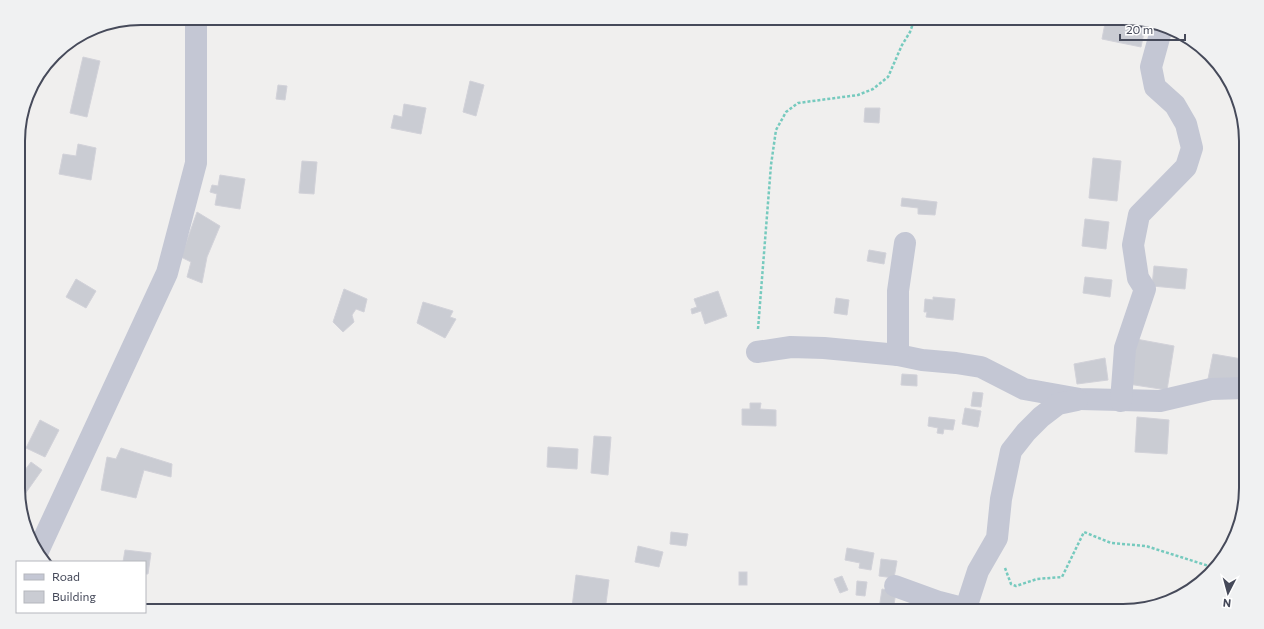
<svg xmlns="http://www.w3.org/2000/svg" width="1264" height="629" font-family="Commissioner,sans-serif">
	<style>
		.building { fill: #caccd3; stroke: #d2d2d9 }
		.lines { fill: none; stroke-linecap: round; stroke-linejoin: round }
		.path { stroke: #76cabe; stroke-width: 2.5; stroke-dasharray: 3 2; stroke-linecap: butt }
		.minor { stroke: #c4c7d4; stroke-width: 22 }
		.rim { fill: none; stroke: #464a5a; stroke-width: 2 }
	</style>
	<rect width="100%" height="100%" fill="#f0efee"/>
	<g class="building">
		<polygon points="1106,18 1123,18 1146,23 1141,47 1102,39"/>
		<polygon points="83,57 100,61 87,117 70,113"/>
		<polygon points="470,81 484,85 476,116 463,112"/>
		<polygon points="278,85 287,86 285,100 276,99"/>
		<polygon points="404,104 426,108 421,134 391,128 394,115 402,117"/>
		<polygon points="865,108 880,108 879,123 864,122"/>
		<polygon points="78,144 96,148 91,180 59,174 63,154 76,156"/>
		<polygon points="1093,158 1121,161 1117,201 1089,198"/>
		<polygon points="302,161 317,162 314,194 299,193"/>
		<polygon points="220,175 245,179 240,209 215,205 217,194 210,192 212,185 218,186"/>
		<polygon points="902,198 937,202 935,215 918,214 918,208 901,206"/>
		<polygon points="197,212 220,226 207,257 202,283 187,277 191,262 181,257"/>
		<polygon points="1085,219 1109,222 1106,249 1082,246"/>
		<polygon points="869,250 886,253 884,264 867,261"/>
		<polygon points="1154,266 1187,269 1185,289 1152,286"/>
		<polygon points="1085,277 1112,280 1110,297 1083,293"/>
		<polygon points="76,279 96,291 86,308 66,297"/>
		<polygon points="344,289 367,299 364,312 356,309 352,315 354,322 343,332 333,322"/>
		<polygon points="718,291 727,316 705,324 701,311 692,314 691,309 697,307 694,299"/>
		<polygon points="933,297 955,299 953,320 926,317 927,312 924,312 925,299 933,300"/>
		<polygon points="836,298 849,300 847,315 834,313"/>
		<polygon points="423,302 453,311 450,317 456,319 445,338 417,323"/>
		<polygon points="1136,339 1174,346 1167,390 1128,384"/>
		<polygon points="1213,354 1242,359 1238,384 1208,379"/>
		<polygon points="1105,358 1108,380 1077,384 1074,364"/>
		<polygon points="902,374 917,375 917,386 901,385"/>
		<polygon points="973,392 983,393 981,407 971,406"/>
		<polygon points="750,403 761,403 760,409 776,410 776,426 742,425 742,409 750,409"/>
		<polygon points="965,408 981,411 978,427 962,424"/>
		<polygon points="929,417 955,420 953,430 944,429 943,434 937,433 938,428 928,426"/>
		<polygon points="1137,417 1169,420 1167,454 1135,452"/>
		<polygon points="40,420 59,430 45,457 26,448"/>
		<polygon points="594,436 611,437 608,475 591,473"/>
		<polygon points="548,447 578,449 577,469 547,467"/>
		<polygon points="121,448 172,464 171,477 144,470 136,498 101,490 107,457 116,459"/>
		<polygon points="31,462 42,470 25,494 19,489 19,478"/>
		<polygon points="671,532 688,534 686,546 670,544"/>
		<polygon points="638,546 663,552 659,567 635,562"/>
		<polygon points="847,548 874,553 871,570 859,568 860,563 845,560"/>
		<polygon points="125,550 151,553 148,574 145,574 145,562 123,562"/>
		<polygon points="881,559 897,561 894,578 879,576"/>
		<rect x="739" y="572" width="8" height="13"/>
		<polygon points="576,575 609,580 605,611 581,611 582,609 572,607"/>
		<polygon points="842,576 848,590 840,593 834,579"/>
		<polygon points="857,581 867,582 865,596 856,595"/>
		<polygon points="882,589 896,592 893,611 879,609"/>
	</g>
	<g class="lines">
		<g class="path">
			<polyline points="758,329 771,165 776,130 786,112 798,103 858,95 873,89 888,77 902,45 910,32 915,18"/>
			<polyline points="1005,568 1011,584 1016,586 1037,579 1062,577 1084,532 1111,543 1146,546 1212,567"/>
		</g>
		<g class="minor">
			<polyline points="757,352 791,347 824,348 898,355 922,360 956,363 981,367 1024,389 1080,399 1160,401 1211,389 1246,388"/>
			<polyline points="898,355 898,291 905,243"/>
			<polyline points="1121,401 1125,348 1145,289 1138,278 1133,245 1139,215 1186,167 1192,148 1186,124 1175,105 1155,87 1151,67 1162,27"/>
			<polyline points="38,551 167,273 196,163 196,18"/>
			<polyline points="895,586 939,602 966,609"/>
			<polyline points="965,611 978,571 997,538 1001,499 1011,451 1026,432 1041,417 1058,404 1077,400"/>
		</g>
	</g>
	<path d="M0 0H1264V629H0ZM141 25H1123A116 116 0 0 1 1239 141V488A116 116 0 0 1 1123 604H141A116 116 0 0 1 25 488V141A116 116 0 0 1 141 25Z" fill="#f0f1f2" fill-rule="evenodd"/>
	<path class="rim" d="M141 25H1123A116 116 0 0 1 1239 141V488A116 116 0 0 1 1123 604H141A116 116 0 0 1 25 488V141A116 116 0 0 1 141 25Z"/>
	<rect x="16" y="561" width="130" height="52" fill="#ffffff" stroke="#b5b7bd"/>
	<rect x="24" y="574" width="20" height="6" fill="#c4c7d4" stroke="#b5b7bd"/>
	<text x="52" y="581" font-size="12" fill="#464a5a">Road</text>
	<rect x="24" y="591" width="20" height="12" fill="#caccd3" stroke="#b5b7bd"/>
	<text x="52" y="601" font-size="12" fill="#464a5a">Building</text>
	<g transform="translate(1228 593) rotate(186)" stroke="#ffffff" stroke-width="3" paint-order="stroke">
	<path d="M0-3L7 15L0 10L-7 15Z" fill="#464a5a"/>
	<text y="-6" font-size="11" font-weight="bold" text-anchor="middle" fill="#464a5a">N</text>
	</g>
	<path d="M1120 34v6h65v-6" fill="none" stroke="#464a5a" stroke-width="2"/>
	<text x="1126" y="34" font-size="12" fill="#464a5a" stroke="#ffffff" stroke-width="3" paint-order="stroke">20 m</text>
</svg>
